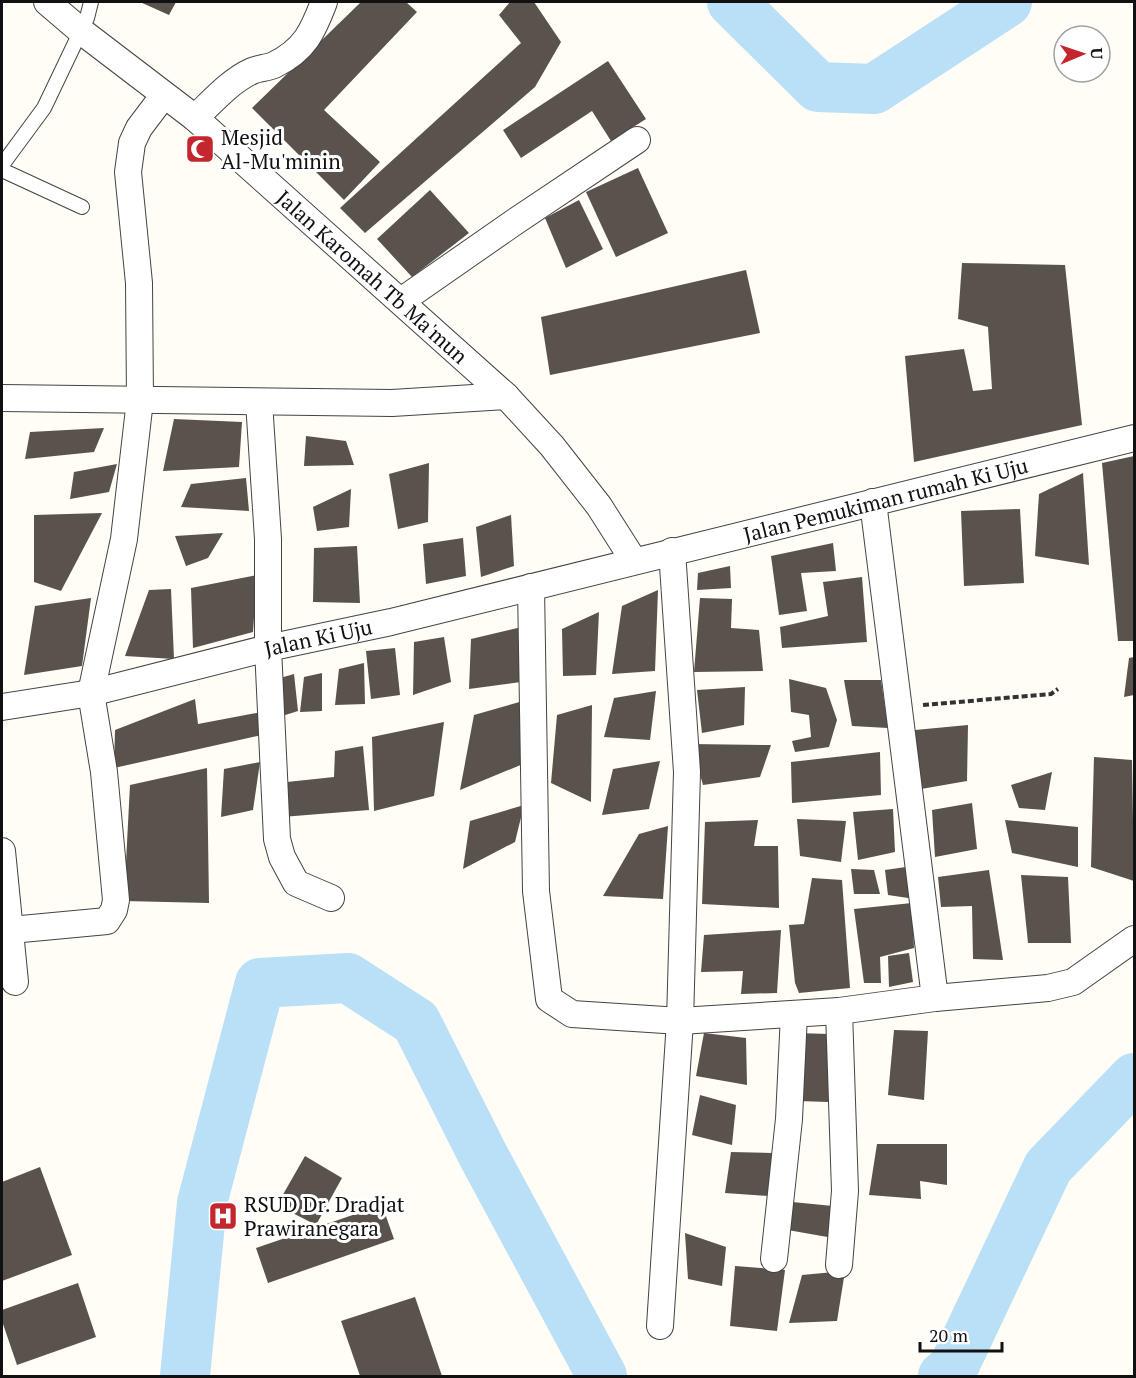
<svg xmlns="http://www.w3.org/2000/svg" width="1136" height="1378" font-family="'PT Serif',serif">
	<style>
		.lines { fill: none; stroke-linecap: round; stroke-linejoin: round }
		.river { stroke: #b9e0f7; stroke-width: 50 }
		.building { fill: #5a524d }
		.lane-casing { stroke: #444; stroke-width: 16 }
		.street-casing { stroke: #444; stroke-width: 28 }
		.path { stroke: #333; stroke-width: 4; stroke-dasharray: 6 3; stroke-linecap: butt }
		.lane { stroke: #fff; stroke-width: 14 }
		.street { stroke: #fff; stroke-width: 26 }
		.labels { text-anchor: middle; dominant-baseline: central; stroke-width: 6; stroke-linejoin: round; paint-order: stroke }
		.poi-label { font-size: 21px; fill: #111; stroke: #fff; text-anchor: start }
		.street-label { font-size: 21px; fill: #111; stroke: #fff }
	</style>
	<rect width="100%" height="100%" fill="#fffdf5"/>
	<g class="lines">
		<g class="river">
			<polyline points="732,2 818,87 874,89 1007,2"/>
			<polyline points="185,1376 202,1203 260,983 348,978 416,1022 484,1157 602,1376"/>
			<polyline points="943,1376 953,1368 1048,1167 1134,1078"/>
		</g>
	</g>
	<g class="building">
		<polygon points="140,2 176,2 169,15"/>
		<polygon points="361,2 406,2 417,12 324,110 380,162 344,200 252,108"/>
		<polygon points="510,2 534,2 561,42 535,87 365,233 340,208 521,43 499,15"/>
		<polygon points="608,61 646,119 611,141 592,111 521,158 503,130"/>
		<polygon points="638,168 668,233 616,257 586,192"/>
		<polygon points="430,190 469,233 412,277 377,239"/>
		<polygon points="579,200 603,249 566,268 545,218"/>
		<polygon points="962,263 1065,265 1082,425 914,462 905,356 964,349 973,391 992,389 988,327 958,319"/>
		<polygon points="746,270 760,333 550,375 541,317"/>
		<polygon points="174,419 242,422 239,467 163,471"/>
		<polygon points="104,428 94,452 25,459 30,432"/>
		<polygon points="306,436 346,441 354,465 304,466"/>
		<polygon points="1134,456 1134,641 1118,641 1102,463"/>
		<polygon points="429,463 428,522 398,529 389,474"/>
		<polygon points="117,464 109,492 70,499 74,472"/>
		<polygon points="1083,473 1089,565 1035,556 1039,494"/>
		<polygon points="246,478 249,511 181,507 191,484"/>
		<polygon points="351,489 349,527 317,531 313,507"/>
		<polygon points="1020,509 1024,583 964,586 961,511"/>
		<polygon points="102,513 61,591 34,582 34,515"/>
		<polygon points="511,515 514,566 481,577 476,527"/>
		<polygon points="223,533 208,558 186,566 175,536"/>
		<polygon points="463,538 466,576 426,584 423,544"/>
		<polygon points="833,543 836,571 801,573 807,611 779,615 771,556"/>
		<polygon points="357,546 360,603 313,602 314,548"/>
		<polygon points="730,566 731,588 697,590 698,573"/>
		<polygon points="257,575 253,632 193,648 191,588"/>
		<polygon points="862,577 867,642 782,648 780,627 828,616 823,582"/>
		<polygon points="171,589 174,659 125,656 149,590"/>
		<polygon points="658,590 655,671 612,674 622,606"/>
		<polygon points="91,598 82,666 24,675 35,606"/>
		<polygon points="700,598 732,599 731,628 759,630 763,671 694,672"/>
		<polygon points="599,612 596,675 563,676 562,629"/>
		<polygon points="526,626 528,681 469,689 471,639"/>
		<polygon points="444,637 451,682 413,695 414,642"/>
		<polygon points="395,648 400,695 371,699 366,651"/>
		<polygon points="1134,657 1134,695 1124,697 1129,658"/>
		<polygon points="364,663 365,704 335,705 339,669"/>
		<polygon points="322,673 322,711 300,712 304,677"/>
		<polygon points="294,674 298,711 282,716 273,680"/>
		<polygon points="789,679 826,688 837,720 829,747 795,752 792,741 811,737 809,715 791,712"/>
		<polygon points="844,680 881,680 888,728 852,726"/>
		<polygon points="745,687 744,725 702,733 697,690"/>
		<polygon points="656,691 650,740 604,737 614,698"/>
		<polygon points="195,699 198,724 267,711 271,733 114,768 115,730"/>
		<polygon points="530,699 523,764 460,790 474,715"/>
		<polygon points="592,705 591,802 551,783 557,715"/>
		<polygon points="444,722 434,796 374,811 372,737"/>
		<polygon points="968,725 967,781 921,789 915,730"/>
		<polygon points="691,744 771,745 760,777 703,785"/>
		<polygon points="363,746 369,810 282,817 287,782 334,777 335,751"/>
		<polygon points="880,752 881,795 792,803 791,762"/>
		<polygon points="1094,757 1132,760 1134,881 1091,867"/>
		<polygon points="660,761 649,809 602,815 613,769"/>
		<polygon points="260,762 253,810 221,817 224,769"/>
		<polygon points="207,768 209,903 124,901 130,785"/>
		<polygon points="1052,772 1045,810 1019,808 1011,785"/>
		<polygon points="972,803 977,849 935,857 932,810"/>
		<polygon points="524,805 515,842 463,869 470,821"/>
		<polygon points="893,809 895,852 858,860 853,812"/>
		<polygon points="797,819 846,821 841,862 800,856"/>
		<polygon points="758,820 754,846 778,846 779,908 702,904 705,822"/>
		<polygon points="1005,820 1078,827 1078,867 1012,853"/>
		<polygon points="668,826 663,899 603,896 639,834"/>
		<polygon points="913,866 915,899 888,895 885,870"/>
		<polygon points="851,869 874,870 880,894 854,894"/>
		<polygon points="989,870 1003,960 973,959 972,906 941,907 938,877"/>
		<polygon points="1021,875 1068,877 1071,943 1028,943"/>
		<polygon points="812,878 842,880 850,988 799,993 795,983 789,925 804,924"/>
		<polygon points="912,903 914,948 880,957 881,983 864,983 854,909"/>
		<polygon points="781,930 777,993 741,994 743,971 701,972 704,935"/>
		<polygon points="909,953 913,982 889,987 888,956"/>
		<polygon points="894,1030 928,1031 924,1100 888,1095"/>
		<polygon points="704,1033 746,1038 747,1085 696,1076"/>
		<polygon points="797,1033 829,1034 828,1102 798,1101"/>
		<polygon points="700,1095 736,1105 732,1145 692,1135"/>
		<polygon points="877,1144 947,1144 947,1185 920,1181 921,1199 869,1195"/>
		<polygon points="731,1152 772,1153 768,1196 725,1193"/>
		<polygon points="305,1156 342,1178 316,1225 277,1205"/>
		<polygon points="40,1167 72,1255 2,1281 2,1182"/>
		<polygon points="782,1201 843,1207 839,1239 782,1229"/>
		<polygon points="382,1205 394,1239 268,1283 256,1248"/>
		<polygon points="685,1233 726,1247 722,1286 688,1279"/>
		<polygon points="735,1266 785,1270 777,1331 730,1326"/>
		<polygon points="845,1271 837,1321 789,1323 802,1275"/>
		<polygon points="78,1283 96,1337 17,1365 2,1321 2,1310"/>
		<polygon points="415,1297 442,1376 360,1376 341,1321"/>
	</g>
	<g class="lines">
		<g class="lane-casing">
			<g id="lane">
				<polyline points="2,165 44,108 87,18 91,2"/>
				<polyline points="2,170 82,207"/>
			</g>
		</g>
		<g class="street-casing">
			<g id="street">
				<path id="s1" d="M 47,2 L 81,31 L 195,118 L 506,396 L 552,446 L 599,506 L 634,561"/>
				<path d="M 195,118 C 212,102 230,81 252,71 C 259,68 267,68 274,65 C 305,50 313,31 324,2"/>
				<polyline points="401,301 516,221 637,140"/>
				<polyline points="2,398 392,403 506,396"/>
				<polyline points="259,402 268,539 268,648 277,839 282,857 296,883 331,898"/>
				<polyline points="873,502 935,998"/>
				<polyline points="531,587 536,891 549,999 572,1014 680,1021 839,1011 935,998 1048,988 1073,982 1134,939"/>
				<path id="s2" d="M 2,707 L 91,693 L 268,648 L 391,622 L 1134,438"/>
				<polyline points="2,851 15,982"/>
				<polyline points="11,930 107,921 114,910 116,900 104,772 91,693 124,539 140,400 139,283 128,172 132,143 139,128 164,95"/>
				<polyline points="839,1011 845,1191 839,1265"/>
				<polyline points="774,1259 789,1119 794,1014"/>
				<polyline points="660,1326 680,1021 687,772 672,551"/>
			</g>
		</g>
		<polyline class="path" points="923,705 1051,694 1058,689"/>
		<use href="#lane" class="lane"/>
		<use href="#street" class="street"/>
	</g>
	<defs>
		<g id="mosque-square" transform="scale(1.5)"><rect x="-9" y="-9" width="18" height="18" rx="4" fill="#c4262e" stroke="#fff"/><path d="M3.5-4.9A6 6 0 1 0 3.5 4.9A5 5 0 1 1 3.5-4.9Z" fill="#fff"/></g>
		<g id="hospital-square" transform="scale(1.5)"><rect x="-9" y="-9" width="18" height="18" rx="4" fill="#c4262e" stroke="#fff"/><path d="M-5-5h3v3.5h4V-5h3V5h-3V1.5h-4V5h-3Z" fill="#fff"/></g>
	</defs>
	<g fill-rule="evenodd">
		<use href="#mosque-square" x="200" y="149"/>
		<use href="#hospital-square" x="223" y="1216"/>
	</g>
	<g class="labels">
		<g class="poi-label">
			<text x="221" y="137">Mesjid<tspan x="221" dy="24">Al-Mu'minin</tspan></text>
			<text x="244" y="1204">RSUD Dr. Dradjat<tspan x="244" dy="24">Prawiranegara</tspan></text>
		</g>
		<g class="street-label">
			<text stroke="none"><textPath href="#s1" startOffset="426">Jalan Karomah Tb Ma'mun</textPath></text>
			<text stroke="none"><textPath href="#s2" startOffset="908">Jalan Pemukiman rumah Ki Uju</textPath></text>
			<text stroke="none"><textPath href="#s2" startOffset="324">Jalan Ki Uju</textPath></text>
		</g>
	</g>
	<rect width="1136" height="1378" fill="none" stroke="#111111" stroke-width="6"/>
	<g transform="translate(1082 54) rotate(88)"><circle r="28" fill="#ffffff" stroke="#a0a0a0" stroke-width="1.5"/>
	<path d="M0-4.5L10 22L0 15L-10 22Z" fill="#c4262e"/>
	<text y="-9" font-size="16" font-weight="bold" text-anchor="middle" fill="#111111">U</text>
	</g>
	<path d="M920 1342v9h82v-9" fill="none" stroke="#111111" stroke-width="3"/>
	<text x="929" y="1342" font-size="18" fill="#111111" stroke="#ffffff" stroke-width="4.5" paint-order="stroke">20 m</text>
</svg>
